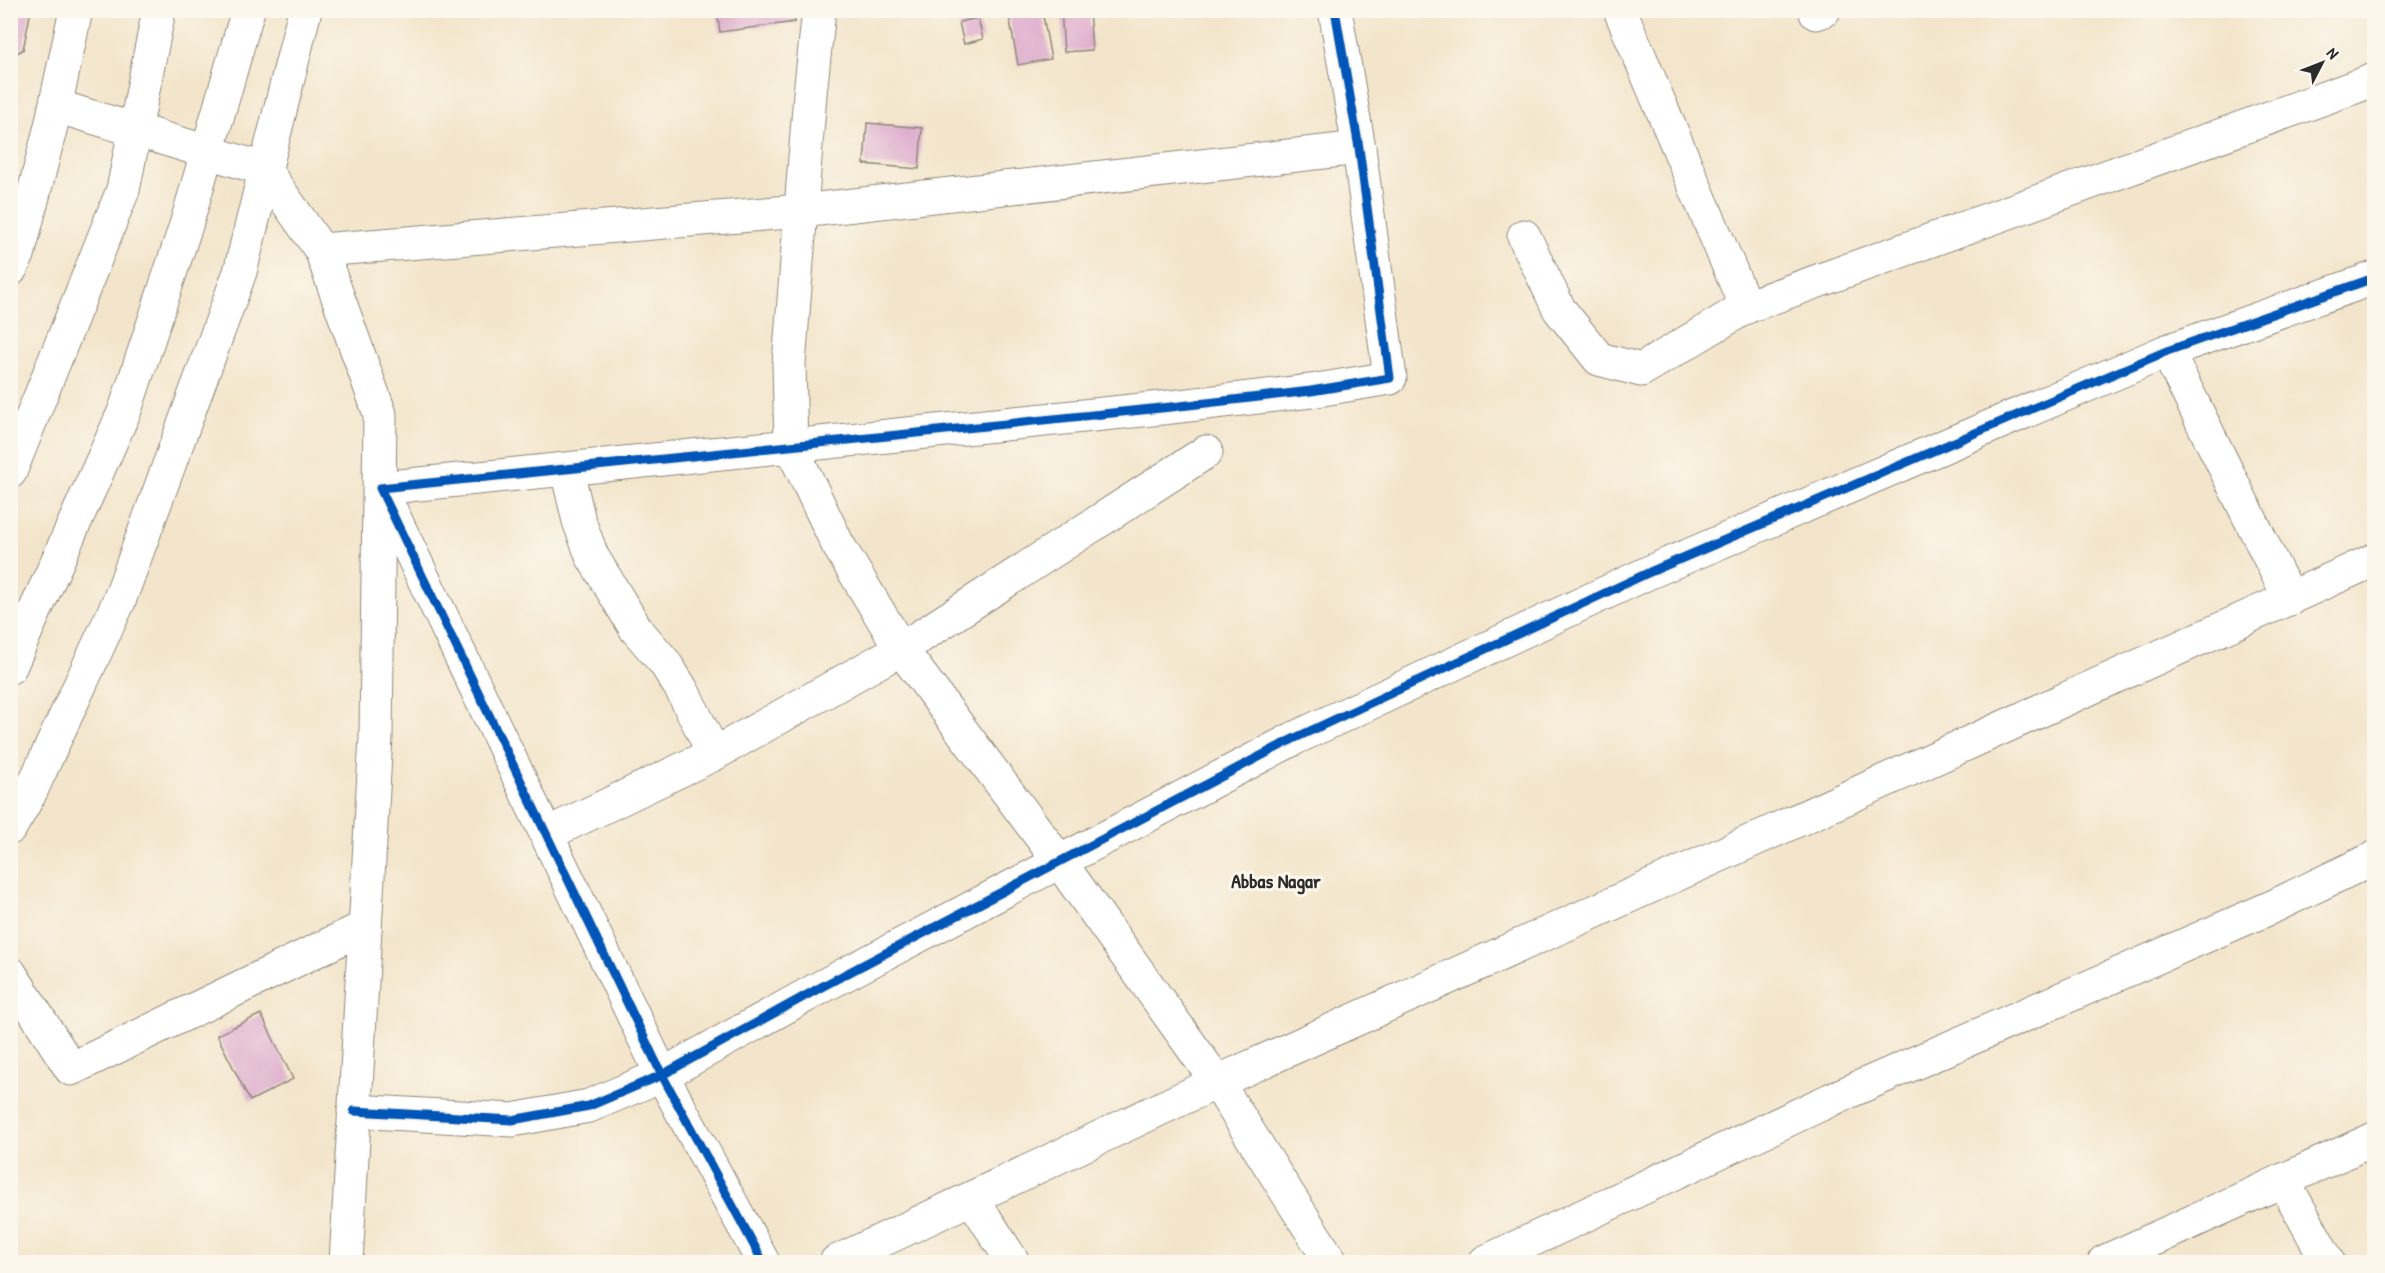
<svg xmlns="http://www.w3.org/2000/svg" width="2385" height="1273" font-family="'Patrick Hand',sans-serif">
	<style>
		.building { fill: #dfafce }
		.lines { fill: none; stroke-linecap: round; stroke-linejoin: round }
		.minor-casing { stroke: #8f887b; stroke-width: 35 }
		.tertiary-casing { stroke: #8f887b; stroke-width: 35 }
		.trunk-casing { stroke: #8f887b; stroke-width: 35 }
		.minor { stroke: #fff; stroke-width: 33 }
		.tertiary { stroke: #fff; stroke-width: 33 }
		.trunk { stroke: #fff; stroke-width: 33 }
		.cycleway-casing { stroke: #fbf7ec; stroke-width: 13 }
		.cycleway { stroke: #0057b8; stroke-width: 9 }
		.labels { text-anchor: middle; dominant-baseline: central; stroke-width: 6; stroke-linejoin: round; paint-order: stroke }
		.neighbourhood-label { font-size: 20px; font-weight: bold; fill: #2b2b2b; stroke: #fbf7ec }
	</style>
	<rect width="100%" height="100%" fill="#fbf7ec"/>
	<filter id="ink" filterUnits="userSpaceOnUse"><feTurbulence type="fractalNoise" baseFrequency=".0167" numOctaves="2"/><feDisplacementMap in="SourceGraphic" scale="12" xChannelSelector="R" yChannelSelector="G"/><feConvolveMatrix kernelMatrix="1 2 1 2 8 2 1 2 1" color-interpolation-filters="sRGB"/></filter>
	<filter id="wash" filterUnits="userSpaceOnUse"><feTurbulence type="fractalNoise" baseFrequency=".008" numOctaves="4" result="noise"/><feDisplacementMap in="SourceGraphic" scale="24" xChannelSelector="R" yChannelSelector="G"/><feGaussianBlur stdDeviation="1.35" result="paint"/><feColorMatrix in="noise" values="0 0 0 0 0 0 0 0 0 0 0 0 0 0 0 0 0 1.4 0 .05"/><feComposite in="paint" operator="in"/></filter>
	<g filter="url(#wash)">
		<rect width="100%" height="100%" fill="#f3e5cb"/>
		<g id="blocks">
			<g class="building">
				<polygon points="10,10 31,10 23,50 10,56"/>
				<polygon points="717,10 793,10 795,22 720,32"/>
				<polygon points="1008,10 1042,10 1051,59 1018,65"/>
				<polygon points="1061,10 1089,10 1092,50 1064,52"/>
				<polygon points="978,18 983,39 964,44 959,22"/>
				<polygon points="867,123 922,128 919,169 864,164"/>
				<polygon points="261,1014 293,1079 250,1101 217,1035"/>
			</g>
		</g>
	</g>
	<g filter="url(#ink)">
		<use href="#blocks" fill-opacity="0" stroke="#8f887b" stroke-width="1.5"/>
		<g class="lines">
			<g class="minor-casing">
				<g id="minor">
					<polyline points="819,10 810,94 789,364 791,446 837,543 901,649 1059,861 1217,1082 1331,1262"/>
					<polyline points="1620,10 1746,307"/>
					<polyline points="1816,13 1824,10"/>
					<polyline points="1524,236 1559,309 1599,359 1641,370 1746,307 2374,80"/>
					<polyline points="321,250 801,211 1359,148"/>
					<polyline points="2167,351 2290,599"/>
					<polyline points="567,470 579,521 592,556 636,629 665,663 682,690 714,754"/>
					<polyline points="547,834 714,754 901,649 1206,452"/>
					<polyline points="10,973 71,1069 365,927"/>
					<polyline points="354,1111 512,1120 589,1106 662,1075 825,985 1293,739 1650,572 2167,351 2374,278"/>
					<polyline points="2283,1180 2328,1262"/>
					<polyline points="972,1198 1013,1262"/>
					<polyline points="763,1262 662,1075 380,488 1171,407 1311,391 1390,378 1359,148 1335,10"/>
					<polyline points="836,1262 1217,1082 2374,560"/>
					<polyline points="1485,1262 1830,1100 2272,907 2374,858"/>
					<polyline points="2104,1262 2374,1139"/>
				</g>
			</g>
			<g class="tertiary-casing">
				<g id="tertiary">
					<polyline points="56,106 264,169 321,250 380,414 376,737 346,1262"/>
					<polyline points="10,270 18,255 51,126 76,10"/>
					<polyline points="10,828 29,795 119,601 240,272 305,10"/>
				</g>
			</g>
			<g class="trunk-casing">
				<g id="trunk">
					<polyline points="10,472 123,190 159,10"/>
					<polyline points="10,667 125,410 187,222 248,10"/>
				</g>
			</g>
			<use href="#minor" class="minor"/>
			<use href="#tertiary" class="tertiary"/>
			<use href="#trunk" class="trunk"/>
			<g class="cycleway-casing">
				<g id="cycleway">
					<polyline points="354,1111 512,1120 589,1106 662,1075 825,985 1293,739 1650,572 2167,351 2374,278"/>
					<polyline points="763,1262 662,1075 380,488 1171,407 1311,391 1390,378 1359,148 1335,10"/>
				</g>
			</g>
			<use href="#cycleway" class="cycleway"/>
		</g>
	</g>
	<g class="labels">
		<g class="neighbourhood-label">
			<text x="1276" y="880">Abbas Nagar</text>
		</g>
	</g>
	<rect width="2385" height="1273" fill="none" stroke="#fbf7ec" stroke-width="36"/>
	<g transform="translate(2322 63) rotate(48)" stroke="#fbf7ec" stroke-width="4.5" paint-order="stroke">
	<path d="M0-4.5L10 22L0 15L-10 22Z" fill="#2b2b2b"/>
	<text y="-9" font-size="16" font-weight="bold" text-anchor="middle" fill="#2b2b2b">N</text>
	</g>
</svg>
